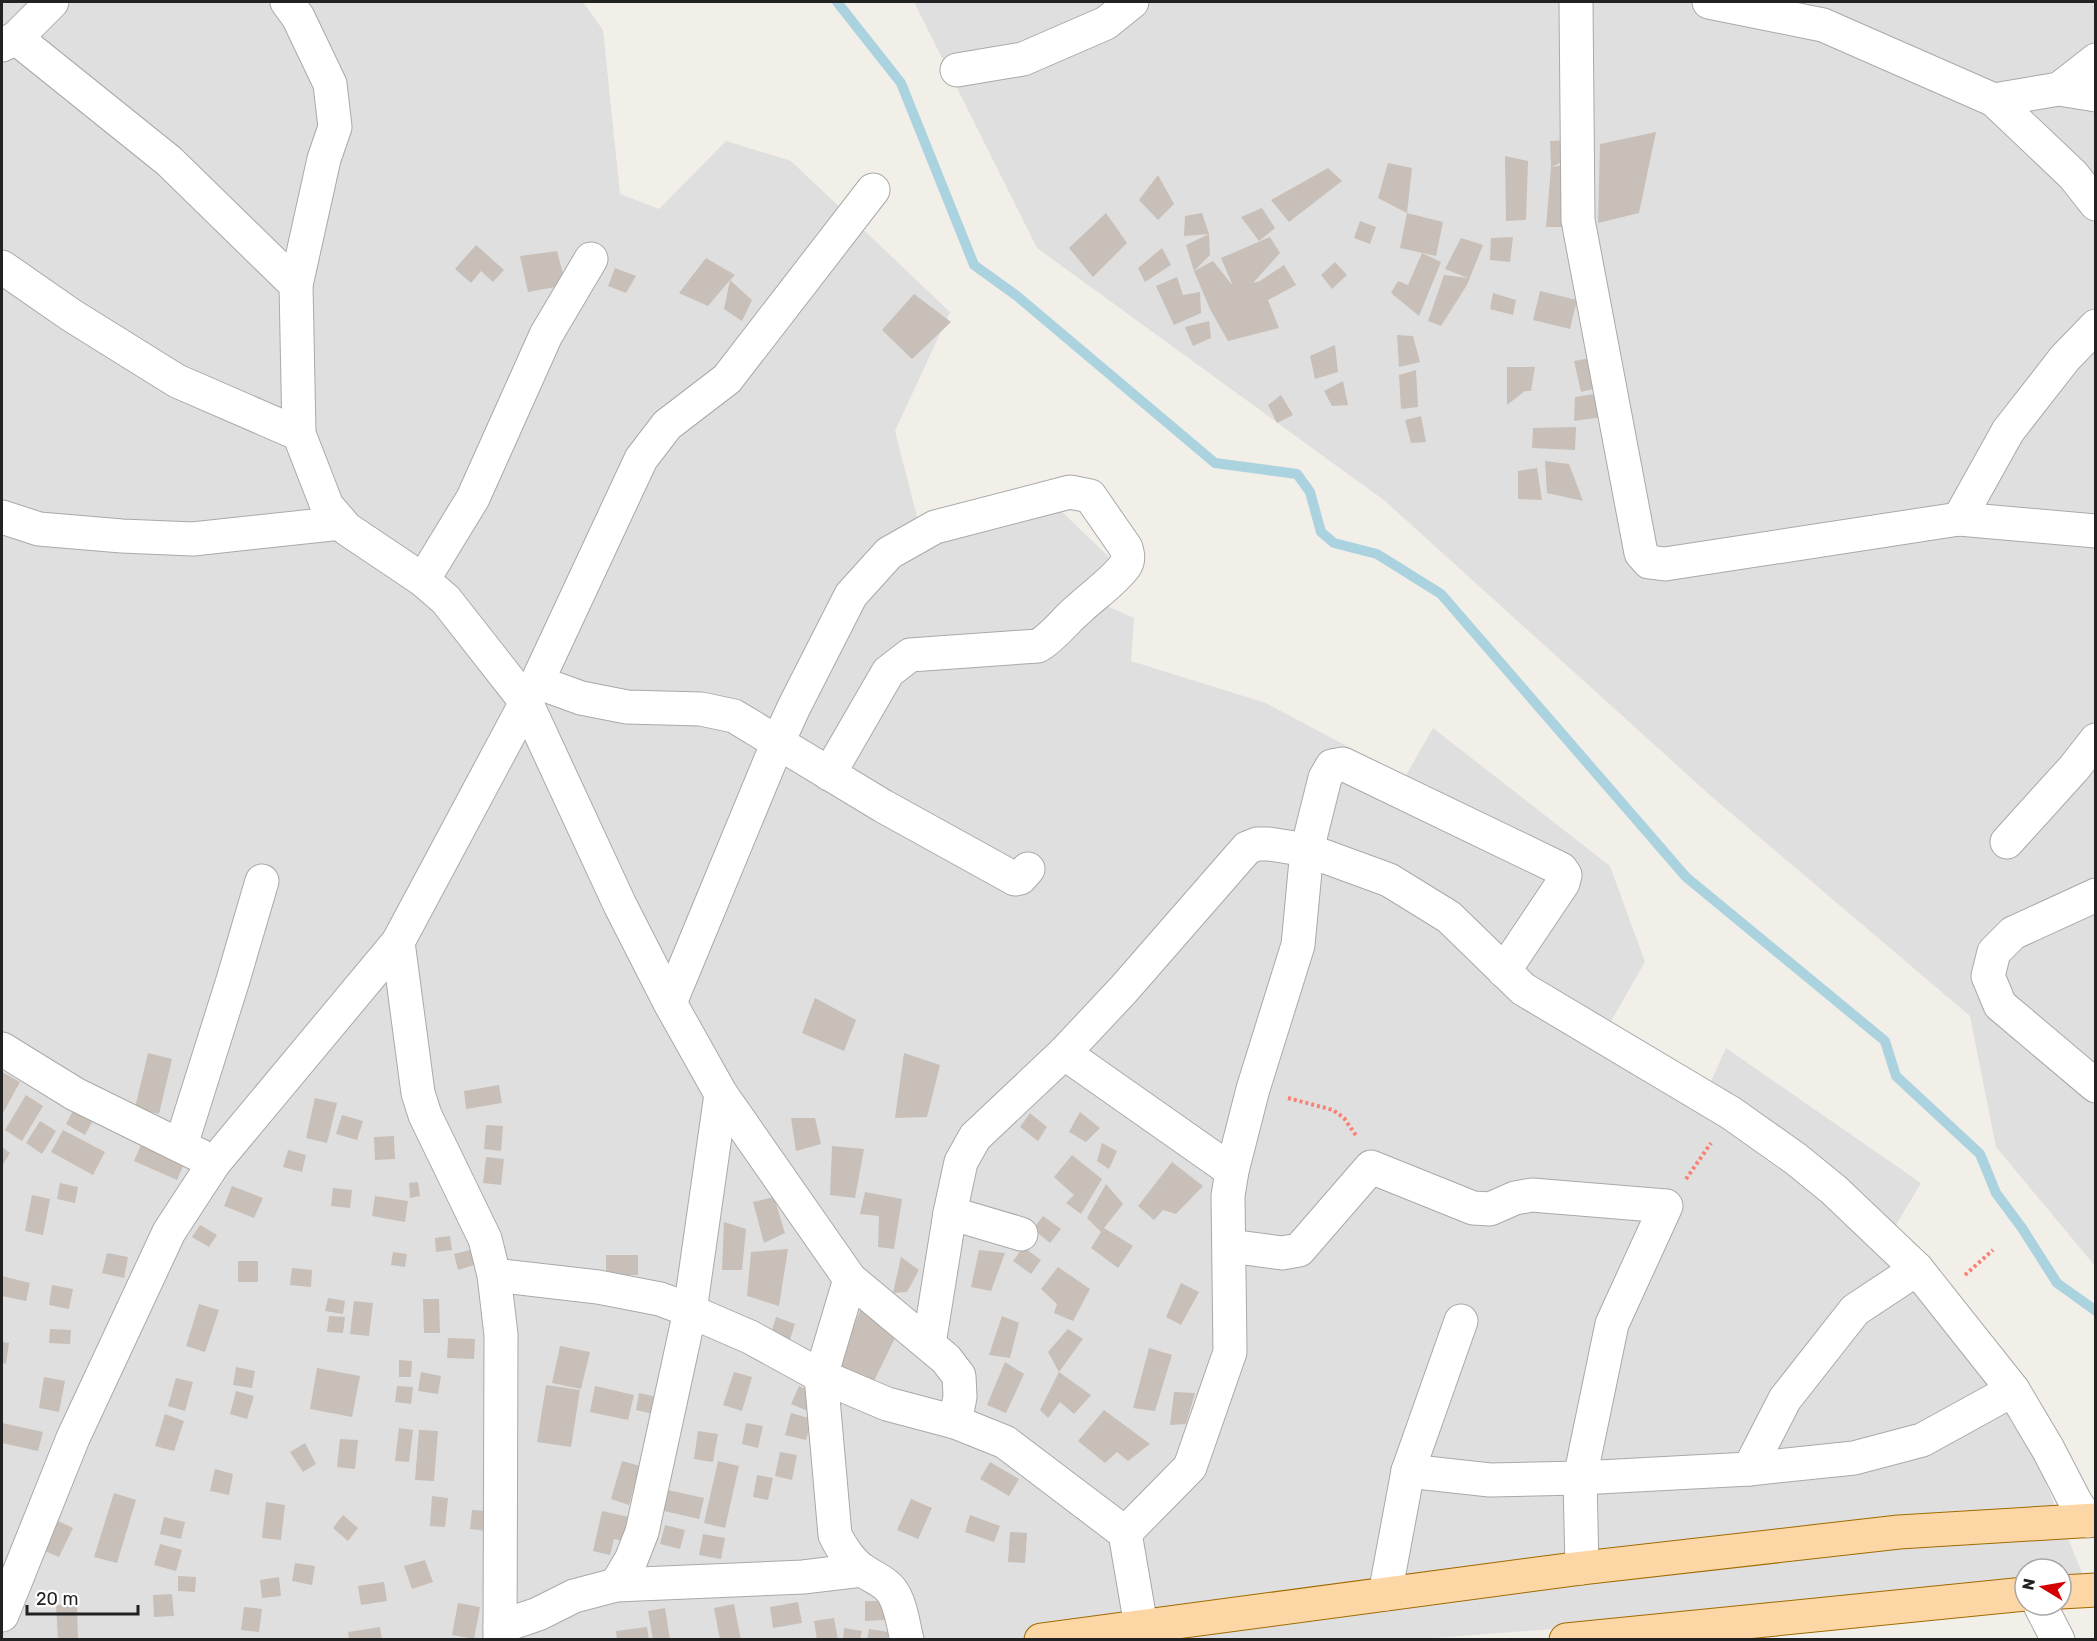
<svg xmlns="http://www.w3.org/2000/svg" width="2097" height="1641" font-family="Rubik,sans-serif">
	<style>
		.residential { fill: #e0dfdf }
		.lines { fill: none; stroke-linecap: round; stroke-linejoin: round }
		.stream { stroke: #aad3df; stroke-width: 10 }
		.building { fill: #c7bfb8 }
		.minor-casing { stroke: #a9a9a9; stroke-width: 35 }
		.major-casing { stroke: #a06b00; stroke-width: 35 }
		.path { stroke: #fa8072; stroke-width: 4; stroke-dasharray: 3 3; stroke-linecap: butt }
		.minor { stroke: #fff; stroke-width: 33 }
		.major { stroke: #fcd6a4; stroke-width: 33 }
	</style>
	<rect width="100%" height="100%" fill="#f2efe9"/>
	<g class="residential">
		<polygon points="2,2 583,2 603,30 620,194 659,209 726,141 791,161 950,312 895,431 922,536 1056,506 1113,561 1098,602 1134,618 1131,661 1266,703 1405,777 1433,728 1610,866 1645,962 1595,1049 1699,1108 1726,1048 1921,1183 1881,1250 2021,1421 2088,1588 2061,1590 2061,1569 2025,1569 2025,1593 1408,1640 2,1640"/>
		<polygon points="914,2 2095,2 2095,1266 1996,1147 1970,1016 1712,797 1385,501 1037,248"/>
	</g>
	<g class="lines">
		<polyline class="stream" points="837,2 901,83 974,265 1017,296 1215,463 1297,474 1310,492 1321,532 1334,543 1377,554 1441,594 1686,877 1885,1041 1896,1076 1980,1154 1996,1193 2022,1228 2057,1283 2096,1311"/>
	</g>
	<g class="building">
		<polygon points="1656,132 1639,213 1598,223 1600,144"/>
		<polygon points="1567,140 1567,160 1551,167 1550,141"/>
		<polygon points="1505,156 1528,161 1526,220 1506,221"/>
		<polygon points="1388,163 1412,168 1407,213 1443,222 1436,256 1400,248 1407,213 1378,198"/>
		<polygon points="1571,164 1575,227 1546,227 1551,167"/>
		<polygon points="1328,168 1342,181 1289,222 1271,200"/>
		<polygon points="1158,175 1174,204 1158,220 1139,200"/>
		<polygon points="1262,208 1275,228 1259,241 1241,217"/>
		<polygon points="1106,213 1127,243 1093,277 1069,248"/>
		<polygon points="1202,213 1209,234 1210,255 1194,271 1213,261 1233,286 1221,258 1270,237 1280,253 1253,283 1260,281 1284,265 1296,285 1268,300 1279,328 1228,341 1210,309 1194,271 1186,245 1209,234 1184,236 1185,216"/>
		<polygon points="1360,221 1376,227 1370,244 1354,238"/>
		<polygon points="1513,237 1510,262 1490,260 1491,238"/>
		<polygon points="1461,238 1483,245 1467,285 1441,326 1428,321 1444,275 1468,278 1445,269"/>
		<polygon points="476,245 504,270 493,282 481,271 471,283 455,269"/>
		<polygon points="1162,248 1171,265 1145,282 1138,268"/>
		<polygon points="557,251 566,285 528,292 520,256"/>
		<polygon points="1422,253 1441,262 1419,316 1391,293 1398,281 1408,285"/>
		<polygon points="706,258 735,275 730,280 752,300 742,321 724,309 730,280 708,306 679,293"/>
		<polygon points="1335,262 1347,275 1332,289 1321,275"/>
		<polygon points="615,268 636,276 626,293 608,286"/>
		<polygon points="1177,277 1183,295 1200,292 1201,313 1174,325 1156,286"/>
		<polygon points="1540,291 1577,300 1570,329 1533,320"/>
		<polygon points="1493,293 1516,300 1513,315 1490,309"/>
		<polygon points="914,294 951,322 912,359 882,330"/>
		<polygon points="1209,321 1211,338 1193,346 1185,327"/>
		<polygon points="1397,335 1413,336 1420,362 1399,367"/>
		<polygon points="1335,345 1338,372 1315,379 1310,356"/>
		<polygon points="1596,357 1602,387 1581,392 1574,361"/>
		<polygon points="1507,367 1535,367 1531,391 1525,391 1507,405"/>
		<polygon points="1416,370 1418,407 1401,409 1399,375"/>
		<polygon points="1343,381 1348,405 1332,406 1324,391"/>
		<polygon points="1595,394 1603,417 1574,421 1575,397"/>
		<polygon points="1281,395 1293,415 1277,423 1268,405"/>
		<polygon points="1421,416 1426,442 1411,443 1405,420"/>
		<polygon points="1576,427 1575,450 1532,448 1533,428"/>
		<polygon points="1545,461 1569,464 1583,501 1547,493"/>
		<polygon points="1537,468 1542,500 1518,499 1518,471"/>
		<polygon points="815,998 856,1020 844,1051 802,1033"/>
		<polygon points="148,1053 172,1059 159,1114 135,1108"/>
		<polygon points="904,1053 940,1065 927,1117 895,1118"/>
		<polygon points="2,1072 20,1082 2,1115"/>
		<polygon points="499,1085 502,1103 466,1109 464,1091"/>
		<polygon points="26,1095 43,1106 22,1141 5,1130"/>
		<polygon points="315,1098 337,1103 327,1143 306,1138"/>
		<polygon points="76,1105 96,1115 85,1135 66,1124"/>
		<polygon points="1080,1112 1100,1128 1086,1142 1069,1132"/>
		<polygon points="1030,1113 1047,1127 1038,1141 1020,1127"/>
		<polygon points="342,1115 363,1121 357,1140 336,1134"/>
		<polygon points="791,1118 815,1118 821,1144 796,1151"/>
		<polygon points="40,1121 56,1131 42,1154 26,1143"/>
		<polygon points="486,1125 503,1126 501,1151 484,1149"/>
		<polygon points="63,1130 105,1152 93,1175 51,1152"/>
		<polygon points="394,1136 395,1159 375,1160 374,1137"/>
		<polygon points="144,1138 187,1157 177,1180 134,1161"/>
		<polygon points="1102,1143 1117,1151 1109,1169 1097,1161"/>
		<polygon points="832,1146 864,1149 855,1198 830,1195"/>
		<polygon points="2,1147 10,1153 2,1166"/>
		<polygon points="288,1150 306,1155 302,1172 283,1167"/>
		<polygon points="1072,1155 1102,1179 1081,1214 1066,1203 1074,1195 1054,1177"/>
		<polygon points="486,1157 504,1159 501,1185 483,1183"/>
		<polygon points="1172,1162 1203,1186 1176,1214 1163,1210 1154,1220 1138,1206"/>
		<polygon points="418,1182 420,1196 410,1198 409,1183"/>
		<polygon points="60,1183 78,1187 75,1203 57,1199"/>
		<polygon points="1106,1184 1123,1204 1104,1228 1133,1246 1118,1268 1091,1248 1101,1232 1087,1218"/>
		<polygon points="232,1186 263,1198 254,1218 224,1206"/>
		<polygon points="333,1188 352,1190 350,1208 331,1206"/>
		<polygon points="865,1192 902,1199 894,1249 878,1247 879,1216 860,1214"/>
		<polygon points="32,1195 50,1199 43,1235 25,1231"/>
		<polygon points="375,1196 408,1201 405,1222 372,1216"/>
		<polygon points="774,1197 785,1233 764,1243 753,1202"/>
		<polygon points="1043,1216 1061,1229 1050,1243 1033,1229"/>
		<polygon points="724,1222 746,1229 742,1270 722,1270"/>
		<polygon points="200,1225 217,1235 209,1247 192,1237"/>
		<polygon points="450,1236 452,1250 436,1252 435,1238"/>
		<polygon points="1023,1247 1041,1260 1031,1274 1013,1261"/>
		<polygon points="788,1249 779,1306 747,1296 751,1252"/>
		<polygon points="470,1250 474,1265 458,1270 454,1254"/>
		<polygon points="979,1250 1005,1253 991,1291 971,1287"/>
		<polygon points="393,1252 407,1254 405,1267 391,1265"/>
		<polygon points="107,1253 128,1257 124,1278 102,1273"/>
		<rect x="606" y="1255" width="32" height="20"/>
		<polygon points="901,1257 919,1270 907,1292 893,1293"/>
		<rect x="238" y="1261" width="20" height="21"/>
		<polygon points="1058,1267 1090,1289 1073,1321 1054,1313 1057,1304 1041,1289"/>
		<polygon points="292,1268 312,1270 311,1287 290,1285"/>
		<polygon points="2,1276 30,1283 26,1301 2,1296"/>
		<polygon points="1181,1283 1199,1292 1181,1325 1166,1317"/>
		<polygon points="52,1285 73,1289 69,1309 49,1305"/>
		<polygon points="328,1298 345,1301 343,1314 325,1311"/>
		<polygon points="423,1299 439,1299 440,1333 424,1333"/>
		<polygon points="354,1301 373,1303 369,1336 350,1334"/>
		<polygon points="199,1304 219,1310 205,1352 186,1346"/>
		<polygon points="861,1308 896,1336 870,1389 835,1373"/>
		<polygon points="329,1316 345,1317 343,1333 327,1332"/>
		<polygon points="1002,1316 1019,1323 1010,1358 989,1355"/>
		<polygon points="776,1317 795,1324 788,1346 771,1333"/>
		<polygon points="50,1329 71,1330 70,1344 49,1343"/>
		<polygon points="1068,1329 1083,1339 1059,1372 1048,1352"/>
		<polygon points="448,1338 475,1339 474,1359 447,1358"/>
		<polygon points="2,1342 9,1343 6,1364 2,1363"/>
		<polygon points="560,1346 590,1352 581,1389 552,1383"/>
		<polygon points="1149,1348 1172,1355 1155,1411 1133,1408"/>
		<polygon points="399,1360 412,1361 411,1377 399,1377"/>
		<polygon points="1005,1362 1024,1374 1006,1413 987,1405"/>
		<polygon points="236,1367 255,1371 252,1388 233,1385"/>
		<polygon points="317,1368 360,1376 352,1417 310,1409"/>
		<polygon points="421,1372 441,1376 438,1394 418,1391"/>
		<polygon points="734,1372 752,1377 742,1411 723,1405"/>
		<polygon points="1059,1372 1091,1395 1074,1414 1060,1402 1048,1418 1040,1410"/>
		<polygon points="44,1377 65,1381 59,1412 39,1408"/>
		<polygon points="176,1378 193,1382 185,1411 168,1406"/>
		<polygon points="546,1385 580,1390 571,1447 537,1442"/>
		<polygon points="397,1386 413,1387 411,1404 395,1402"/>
		<polygon points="595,1386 634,1395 628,1420 590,1412"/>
		<polygon points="799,1386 817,1394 810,1412 791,1404"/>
		<polygon points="236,1391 254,1396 247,1419 230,1414"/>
		<polygon points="1174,1392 1195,1393 1186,1424 1170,1425"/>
		<polygon points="639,1393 661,1398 658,1415 636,1410"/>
		<polygon points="1104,1410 1150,1444 1128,1461 1117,1452 1105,1463 1078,1441"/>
		<polygon points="791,1413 812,1419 806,1440 785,1435"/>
		<polygon points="165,1414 184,1421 174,1451 155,1446"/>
		<polygon points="2,1423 43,1432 38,1451 2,1443"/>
		<polygon points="746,1423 763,1426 758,1448 742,1444"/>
		<polygon points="399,1428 413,1430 409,1462 395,1461"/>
		<polygon points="419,1430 438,1431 434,1481 415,1480"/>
		<polygon points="698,1431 718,1434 713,1462 694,1459"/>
		<polygon points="340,1439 358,1440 355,1469 337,1467"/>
		<polygon points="305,1443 316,1464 303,1472 290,1452"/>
		<polygon points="780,1452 797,1455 792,1480 775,1476"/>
		<polygon points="622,1461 640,1466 629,1505 611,1499"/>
		<polygon points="718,1461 739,1466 725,1528 704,1523"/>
		<polygon points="990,1462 1019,1479 1009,1496 980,1479"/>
		<polygon points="215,1469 233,1474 229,1495 210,1491"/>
		<polygon points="757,1475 773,1478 768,1500 753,1497"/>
		<polygon points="668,1490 704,1498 699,1519 664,1511"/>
		<polygon points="114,1493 136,1500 117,1563 94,1557"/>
		<polygon points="432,1496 448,1498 445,1527 430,1526"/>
		<polygon points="911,1499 932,1508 918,1539 897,1530"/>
		<polygon points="266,1502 285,1505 281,1540 262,1538"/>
		<polygon points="472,1510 488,1511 486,1531 470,1529"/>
		<polygon points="602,1511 642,1520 637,1544 614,1539 610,1555 593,1551"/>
		<polygon points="343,1515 358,1528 348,1541 333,1528"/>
		<polygon points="970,1515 1000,1526 994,1542 965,1532"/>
		<polygon points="164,1517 185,1522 181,1539 160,1534"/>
		<polygon points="56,1520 73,1528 59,1557 42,1550"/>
		<polygon points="665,1525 685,1530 680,1549 660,1544"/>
		<polygon points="1010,1532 1027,1533 1025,1563 1008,1562"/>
		<polygon points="703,1534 725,1538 721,1559 699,1555"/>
		<polygon points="160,1544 182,1550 176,1571 154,1565"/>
		<polygon points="425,1560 433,1582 412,1589 404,1566"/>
		<polygon points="295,1563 315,1566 312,1585 292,1581"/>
		<polygon points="178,1576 196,1577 195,1592 178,1591"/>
		<polygon points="279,1577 281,1596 262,1598 260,1580"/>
		<polygon points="384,1582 387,1601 361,1605 358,1586"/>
		<polygon points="172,1594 174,1616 154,1617 153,1595"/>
		<polygon points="865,1601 886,1601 885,1620 865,1621"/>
		<polygon points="798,1602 802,1623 773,1628 770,1607"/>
		<polygon points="458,1603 480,1607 474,1639 452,1635"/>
		<polygon points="77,1604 78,1640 58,1640 56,1605"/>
		<polygon points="734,1604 741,1640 720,1640 714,1608"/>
		<polygon points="244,1607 262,1609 259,1632 241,1630"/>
		<polygon points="665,1608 670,1640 653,1640 648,1611"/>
		<polygon points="834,1618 838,1640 817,1640 814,1621"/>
		<polygon points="380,1627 382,1640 349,1640 348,1632"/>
		<polygon points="647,1627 649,1640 617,1640 616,1631"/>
		<polygon points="844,1628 862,1631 860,1640 843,1640"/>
		<polygon points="869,1629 889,1632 888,1640 867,1640"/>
	</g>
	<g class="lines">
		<g class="minor-casing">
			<g id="minor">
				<polyline points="287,2 298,17 330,84 335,127 324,159 296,285 299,434 327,506 347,529 423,580 446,600 526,702 620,905 670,1003 721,1094 850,1279 946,1359 959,1376 960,1397 955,1422"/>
				<polyline points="1576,2 1578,220 1641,553 1649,562 1665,564 1959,519 2096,531"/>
				<polyline points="1709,2 1823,25 1994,100 2073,175 2096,204"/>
				<polyline points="16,38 169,161 296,285"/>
				<polyline points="2,45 16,38 52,2"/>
				<polyline points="957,70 1023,59 1106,23 1132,2"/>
				<polyline points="2059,89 2096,60"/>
				<polyline points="1994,100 2059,89 2096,95"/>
				<polyline points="2,267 71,315 177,381 299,434"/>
				<polyline points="2,517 39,529 122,536 193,539 341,523"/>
				<polyline points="1959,519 2008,431 2065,358 2096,326"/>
				<polyline points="423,580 473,498 546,335 591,259"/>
				<polyline points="537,682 581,698 627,707 701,709 734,716 883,806 1015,879 1020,878 1028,869"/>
				<polyline points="2007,842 2074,768 2096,740"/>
				<polyline points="2096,895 2013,933 1994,952 1988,976 2000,1005 2096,1086"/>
				<polyline points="398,942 418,1093 425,1115 485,1239 494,1275 501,1335 500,1640"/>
				<path d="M 670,1003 L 778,742 L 794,707 L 851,595 L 889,553 L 935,527 L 1070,492 L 1090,496 L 1126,548 C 1128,555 1129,560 1125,566 C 1113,582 1095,594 1080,608 C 1065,620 1055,636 1038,646 L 910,655 L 888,672 L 829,774"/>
				<polyline points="2,1049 75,1094 201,1156"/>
				<polyline points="1064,1053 1232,1171"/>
				<polyline points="181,1145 233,980 262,881"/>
				<polyline points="950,1213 1021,1234"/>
				<polyline points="1230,1246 1282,1253 1299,1250 1371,1167 1473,1208 1490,1209 1515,1198 1532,1195 1666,1206 1612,1324 1580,1478 1582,1568"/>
				<polyline points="494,1275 598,1287 660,1299 676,1305 750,1337 821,1376 887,1404 955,1422 1005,1442 1125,1533 1141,1626"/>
				<path d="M 850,1279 L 821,1376 L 835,1535 C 841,1547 852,1564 864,1571 C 874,1578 884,1581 891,1590 C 901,1603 903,1624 907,1640"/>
				<polyline points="929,1344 950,1213 961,1162 975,1137 1064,1053 1124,989 1247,848 1257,844 1269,844 1307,850 1389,880 1449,917 1523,989 1731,1113 1796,1159 1834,1190 1917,1269 2013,1390 2048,1449 2076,1503 2088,1521"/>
				<polyline points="1749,1469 1785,1399 1855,1310 1917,1269"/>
				<polyline points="1408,1471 1490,1480 1580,1478 1749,1469 1854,1458 1922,1440 2013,1390"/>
				<polyline points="1125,1533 1190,1467 1230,1352 1228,1196 1232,1171 1253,1089 1298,945 1307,850 1325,778 1332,766 1343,764 1561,869 1565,875 1563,883 1504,971"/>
				<polyline points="616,1585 631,1560 642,1532 690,1311 721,1094"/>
				<polyline points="1385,1594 1408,1471 1461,1321"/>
				<polyline points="2040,1605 2058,1640"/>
				<polyline points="2,1615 73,1438 169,1232 214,1163 398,942 537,682 641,459 667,425 727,379 873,190"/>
				<polyline points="500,1627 538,1614 574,1596 616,1585 803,1577 862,1570"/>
			</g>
		</g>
		<g class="major-casing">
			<g id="major">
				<polyline points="2061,1592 2096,1590"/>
				<polyline points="1041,1640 1582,1568 1899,1532 2096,1520"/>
				<polyline points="1566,1640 2025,1594"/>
			</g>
		</g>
		<g class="path">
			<polyline points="1288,1098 1333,1110 1344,1118 1357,1137"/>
			<polyline points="1686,1179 1711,1143"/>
			<polyline points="1965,1275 1993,1250"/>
		</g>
		<use href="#minor" class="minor"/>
		<use href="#major" class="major"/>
	</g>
	<rect width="2097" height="1641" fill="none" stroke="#222222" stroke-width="6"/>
	<g transform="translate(2043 1587) rotate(281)"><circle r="28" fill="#ffffff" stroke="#a7a7a7" stroke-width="1.5"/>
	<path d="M0-4.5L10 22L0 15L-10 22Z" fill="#d40000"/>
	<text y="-9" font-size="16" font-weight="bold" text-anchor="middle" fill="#222222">N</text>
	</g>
	<path d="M27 1605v9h111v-9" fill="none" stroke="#222222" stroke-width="3"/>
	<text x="36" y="1605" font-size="18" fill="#222222" stroke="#ffffff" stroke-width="4.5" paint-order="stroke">20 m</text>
</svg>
